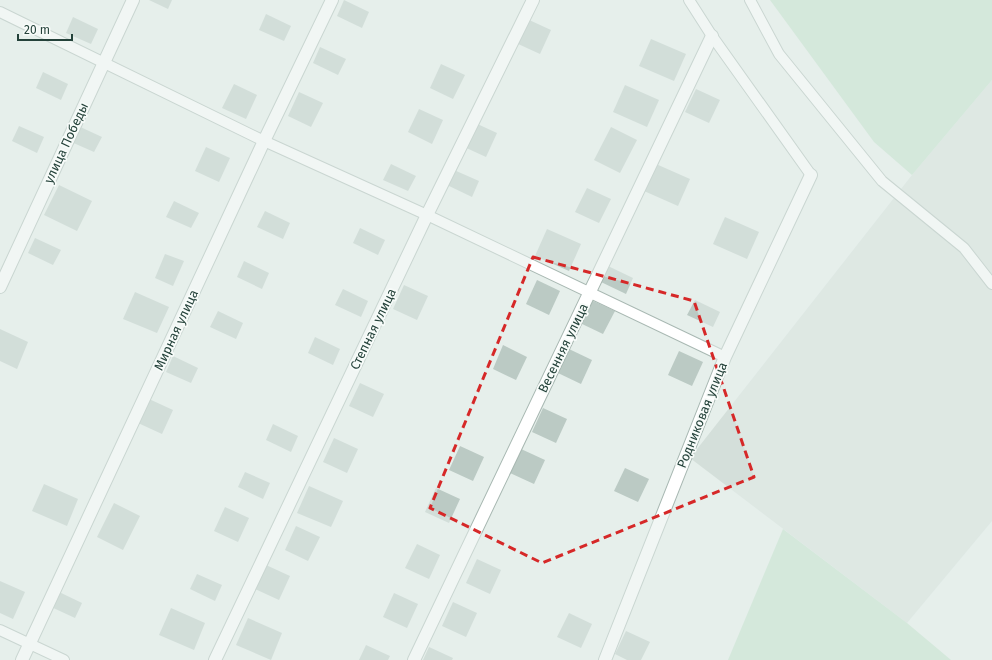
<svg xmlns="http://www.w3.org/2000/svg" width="992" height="660" font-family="'Fira Sans',sans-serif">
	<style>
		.built { fill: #d4dfda }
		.green { fill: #bfe0c8 }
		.building { fill: #bbcac4 }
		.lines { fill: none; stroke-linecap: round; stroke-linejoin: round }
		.lane-casing { stroke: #a8b8b2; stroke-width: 12 }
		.street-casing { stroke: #a8b8b2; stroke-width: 14 }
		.lane { stroke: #fff; stroke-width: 10 }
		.street { stroke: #fff; stroke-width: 12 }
		.marked { fill: none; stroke: #d62828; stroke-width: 3; stroke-dasharray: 8 5; stroke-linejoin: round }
		.labels { text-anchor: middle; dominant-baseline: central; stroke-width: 3.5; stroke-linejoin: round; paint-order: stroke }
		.street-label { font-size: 13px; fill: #24423a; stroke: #f7fbf9 }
	</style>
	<rect width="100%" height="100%" fill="#e6efeb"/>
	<polygon class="built" points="992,80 992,521 907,623 690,458 912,175"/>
	<g class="green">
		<polygon points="770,0 992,0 992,80 912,175 874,142"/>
		<polygon points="783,529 907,623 951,660 728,660"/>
	</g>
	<g class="building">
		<polygon points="149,0 172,0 168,9"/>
		<polygon points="344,0 369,12 362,28 337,16"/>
		<polygon points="266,14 291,26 284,41 259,30"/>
		<polygon points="73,17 98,29 91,44 66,33"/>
		<polygon points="527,19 551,30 540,54 516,43"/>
		<polygon points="651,39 686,54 674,81 639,66"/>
		<polygon points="320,47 346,59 338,75 313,63"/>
		<polygon points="441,64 465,75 453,99 430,88"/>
		<polygon points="43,72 68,84 61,100 36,88"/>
		<polygon points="234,84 257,95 246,119 222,108"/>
		<polygon points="625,85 659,100 647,127 613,112"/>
		<polygon points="696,89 720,100 709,123 685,112"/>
		<polygon points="299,92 323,103 311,127 288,116"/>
		<polygon points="419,109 443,120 432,144 408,132"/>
		<polygon points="473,122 497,133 486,157 462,146"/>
		<polygon points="76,125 102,137 94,152 69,141"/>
		<polygon points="19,126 44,137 37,153 12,141"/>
		<polygon points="611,127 637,140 620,173 594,160"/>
		<polygon points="206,147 230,158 219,182 195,171"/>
		<polygon points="391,164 416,176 408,191 383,180"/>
		<polygon points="656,164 690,179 678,206 644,191"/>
		<polygon points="454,170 479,181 472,197 447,185"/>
		<polygon points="59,185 92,201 77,231 44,215"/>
		<polygon points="587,188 611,199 599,223 575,212"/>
		<polygon points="174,201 199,213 191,228 166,217"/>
		<polygon points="265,211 290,223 283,239 257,227"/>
		<polygon points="725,217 759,232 747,259 713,244"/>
		<polygon points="360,228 385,240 378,255 353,243"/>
		<polygon points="547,229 581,244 569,271 535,256"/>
		<polygon points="35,238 61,250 53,265 28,253"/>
		<polygon points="165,254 184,261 173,286 155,278"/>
		<polygon points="244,261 269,273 262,289 237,277"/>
		<polygon points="608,266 633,278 626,294 601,282"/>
		<polygon points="537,280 560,291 549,315 526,304"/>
		<polygon points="404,285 428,296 417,320 393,309"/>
		<polygon points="343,289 368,301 361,317 335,305"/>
		<polygon points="135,292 169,307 157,333 123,319"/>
		<polygon points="591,300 615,311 603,334 580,323"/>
		<polygon points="695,300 720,312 713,327 687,315"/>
		<polygon points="218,311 243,323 236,339 210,327"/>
		<polygon points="0,329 28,342 17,369 0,361"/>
		<polygon points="315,337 340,349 333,365 308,353"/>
		<polygon points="503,345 527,357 516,380 493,369"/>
		<polygon points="569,349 592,360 581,384 558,373"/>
		<polygon points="679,351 703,362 692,386 668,375"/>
		<polygon points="173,356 198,368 191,383 166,372"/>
		<polygon points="360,383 384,394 373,417 349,406"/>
		<polygon points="149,399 173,410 162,434 138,423"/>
		<polygon points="543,408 567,419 556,443 532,432"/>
		<polygon points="273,424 298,436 291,452 266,440"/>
		<polygon points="334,438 358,449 347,473 323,462"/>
		<polygon points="460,446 484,457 473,481 449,470"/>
		<polygon points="521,449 545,460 534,484 510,473"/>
		<polygon points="625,468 649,479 638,502 614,491"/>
		<polygon points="245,472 270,483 263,499 238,487"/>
		<polygon points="44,484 78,499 67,526 32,511"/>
		<polygon points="309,486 343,501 331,527 297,513"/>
		<polygon points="436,488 460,499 449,523 425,512"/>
		<polygon points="114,503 140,516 123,550 97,537"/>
		<polygon points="225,507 249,518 238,542 214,531"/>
		<polygon points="296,526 320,537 308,561 285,550"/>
		<polygon points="417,544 440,555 429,579 405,568"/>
		<polygon points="477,559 501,570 490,594 466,583"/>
		<polygon points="266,565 290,576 279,600 255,589"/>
		<polygon points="197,574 222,585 215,601 190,589"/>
		<polygon points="0,581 25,592 13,619 0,613"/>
		<polygon points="57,591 82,603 75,618 49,606"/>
		<polygon points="394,593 418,604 407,628 383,617"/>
		<polygon points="453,602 477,613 466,637 442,626"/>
		<polygon points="171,608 205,623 194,650 159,635"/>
		<polygon points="569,613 592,624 581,648 557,637"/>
		<polygon points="248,618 282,633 271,660 236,645"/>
		<polygon points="626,631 650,642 641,660 627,660 615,654"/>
		<polygon points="366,645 390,656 388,660 359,660"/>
		<polygon points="429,647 453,658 452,660 423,660"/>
	</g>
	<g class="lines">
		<g class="lane-casing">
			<g id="lane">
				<polyline points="689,0 712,36 811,175"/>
				<polyline points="750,0 779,54 882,181 964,248 992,284"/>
				<polyline points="0,12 264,141 427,215 725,357"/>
				<polyline points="0,630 64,660"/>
			</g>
		</g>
		<g class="street-casing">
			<g id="street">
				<polyline points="0,287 133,0"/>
				<polyline points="22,660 264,141 332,0"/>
				<polyline points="215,660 427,215 533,0"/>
				<polyline points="414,660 712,36"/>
				<polyline points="605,660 725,357 811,175"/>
			</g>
		</g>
		<use href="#lane" class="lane"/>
		<use href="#street" class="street"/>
	</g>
	<path d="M0 0H992V660H0ZM 533,257 L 694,301 L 754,477 L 542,563 L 430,508 Z" fill="#e6efeb" fill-opacity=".55" fill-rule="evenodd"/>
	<path class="marked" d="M 533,257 L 694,301 L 754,477 L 542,563 L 430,508 Z"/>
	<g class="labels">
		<g class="street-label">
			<text transform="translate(66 143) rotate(-65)">улица Победы</text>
			<text transform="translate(373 329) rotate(-64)">Степная улица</text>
			<text transform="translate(176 330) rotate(-65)">Мирная улица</text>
			<text transform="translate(563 348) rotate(-64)">Весенняя улица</text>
			<text transform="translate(702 415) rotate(-68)">Родниковая улица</text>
		</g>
	</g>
	<path d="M18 34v6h54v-6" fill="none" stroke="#24423a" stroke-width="2"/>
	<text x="24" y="34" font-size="12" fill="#24423a" stroke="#f7fbf9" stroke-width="3" paint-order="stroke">20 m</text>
</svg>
